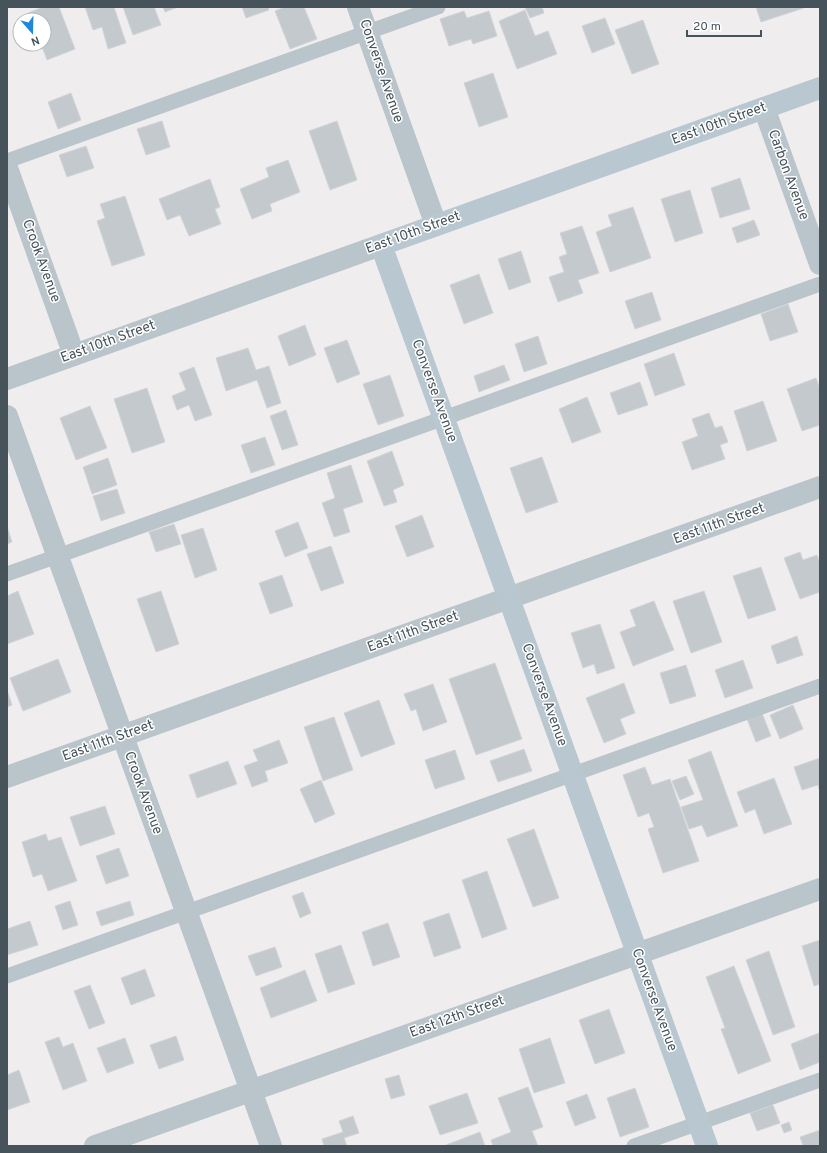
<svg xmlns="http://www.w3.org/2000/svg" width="827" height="1153" font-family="Overpass,sans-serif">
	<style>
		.building { fill: #c4c9cd; stroke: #d1d5d9 }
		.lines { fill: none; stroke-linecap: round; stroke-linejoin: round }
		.lane { stroke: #b9c4cb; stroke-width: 15 }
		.street { stroke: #b9c4cb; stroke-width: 22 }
		.secondary { stroke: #b9c7d0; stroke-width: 22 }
		.labels { text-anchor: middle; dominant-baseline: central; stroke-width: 3; stroke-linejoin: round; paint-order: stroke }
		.street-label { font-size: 14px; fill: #46535b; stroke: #fff }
	</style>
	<rect width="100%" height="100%" fill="#f0edee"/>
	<g class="building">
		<polygon points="43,7 59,7 75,49 47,60 41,44 44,44 44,20 31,20 28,13"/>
		<polygon points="85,7 114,7 126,43 108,49 102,27 93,30"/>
		<polygon points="123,7 154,7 161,25 133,35"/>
		<polygon points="163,7 178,7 165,12"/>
		<polygon points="242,7 268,7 269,10 246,18"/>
		<polygon points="285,7 304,7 317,39 290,49 275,11"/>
		<polygon points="525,7 542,7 544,13 530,18"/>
		<polygon points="756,7 803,7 804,8 761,22"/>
		<polygon points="525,10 535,36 548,31 557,54 517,69 499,21"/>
		<polygon points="464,11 467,18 489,11 497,36 473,44 471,39 449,46 440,19"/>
		<polygon points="605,18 615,44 592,53 582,26"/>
		<polygon points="643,20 659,64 632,74 615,30"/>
		<polygon points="493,73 508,117 479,127 464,83"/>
		<polygon points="71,93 81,120 58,129 48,102"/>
		<polygon points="162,121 170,147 146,155 137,129"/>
		<polygon points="337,121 357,180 330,190 309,131"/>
		<polygon points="86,146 94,168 67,177 59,155"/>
		<polygon points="288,160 300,192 270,204 272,211 252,219 240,189 269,177 266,168"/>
		<polygon points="740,178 750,209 720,218 711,188"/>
		<polygon points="210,179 220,207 215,209 221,224 189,236 180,215 167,220 159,199"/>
		<polygon points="690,190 703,233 675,242 661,199"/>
		<polygon points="125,196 145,255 112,266 97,221 105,218 100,204"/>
		<polygon points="633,207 651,258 610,272 596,232 612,226 608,215"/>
		<polygon points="754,220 760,235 737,243 732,228"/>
		<polygon points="582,226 599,273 578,280 583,293 558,302 549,277 564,272 559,257 567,254 560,233"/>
		<polygon points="521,251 531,282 509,290 498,259"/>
		<polygon points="479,274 493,313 464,324 450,285"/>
		<polygon points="652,292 661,320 635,329 625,301"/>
		<polygon points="788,304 798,332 770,341 761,314"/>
		<polygon points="305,325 316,355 289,366 278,336"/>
		<polygon points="538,336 547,364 524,372 515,344"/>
		<polygon points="347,340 360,374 337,383 324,348"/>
		<polygon points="248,348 256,370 269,366 281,403 267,408 257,380 226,391 216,358"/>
		<polygon points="674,353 685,385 655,396 644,364"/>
		<polygon points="504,365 510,380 479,392 474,376"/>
		<polygon points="194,367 212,415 195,421 189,405 177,410 172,396 186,390 179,373"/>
		<polygon points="390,375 404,416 378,425 363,384"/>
		<polygon points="816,378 820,389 820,425 802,431 787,389"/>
		<polygon points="640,382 648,405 618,415 610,393"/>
		<polygon points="147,388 165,442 132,453 114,399"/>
		<polygon points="587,397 601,432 572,443 559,409"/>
		<polygon points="763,401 777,441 747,451 734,411"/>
		<polygon points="90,406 107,448 76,460 60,418"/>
		<polygon points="286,410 298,445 282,450 270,416"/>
		<polygon points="709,413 715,428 722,426 728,442 720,445 725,459 692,470 682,442 698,436 692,419"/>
		<polygon points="265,437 275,465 251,473 241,445"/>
		<polygon points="392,451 404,485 393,490 397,502 384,506 367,461"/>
		<polygon points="542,457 558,502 526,513 510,468"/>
		<polygon points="108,458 117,485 92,494 83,467"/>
		<polygon points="351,465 363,502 343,509 350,532 334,537 322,503 335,498 327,473"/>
		<polygon points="117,489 125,513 101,521 93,496"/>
		<polygon points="422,515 434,547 407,557 395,526"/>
		<polygon points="298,522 308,548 285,557 275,531"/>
		<polygon points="174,524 181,544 156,552 149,532"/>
		<polygon points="7,526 12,542 7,544"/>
		<polygon points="203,528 217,570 195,578 181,535"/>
		<polygon points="331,546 344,583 321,591 307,554"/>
		<polygon points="800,552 803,560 817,555 820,563 820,592 800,599 784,558"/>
		<polygon points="761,567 776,610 748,619 733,576"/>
		<polygon points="282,575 293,606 270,614 259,583"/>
		<polygon points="18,591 34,634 7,644 7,596"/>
		<polygon points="161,591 179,644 156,652 137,599"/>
		<polygon points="704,591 722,642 691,653 673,601"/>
		<polygon points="654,601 674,650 633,666 620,632 636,626 630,610"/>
		<polygon points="600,624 615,668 597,674 594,664 583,668 571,633"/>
		<polygon points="797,636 803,655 777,664 771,646"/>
		<polygon points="58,659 71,692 23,711 10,678"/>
		<polygon points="743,660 753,688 725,698 715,670"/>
		<polygon points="495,663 522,739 476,755 449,679"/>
		<polygon points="686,665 696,696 670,704 660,673"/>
		<polygon points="624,683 635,713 620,719 626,734 604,743 586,698"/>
		<polygon points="433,684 447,722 423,731 416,709 411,711 404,694"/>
		<polygon points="7,690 12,705 7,707"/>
		<polygon points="379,700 395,744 361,757 344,713"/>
		<polygon points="793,705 803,729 780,739 770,715"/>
		<polygon points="762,713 771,736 756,742 747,719"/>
		<polygon points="334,717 353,770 323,781 304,727"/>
		<polygon points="279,740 288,763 265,771 268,781 252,787 244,766 258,761 253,750"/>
		<polygon points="524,749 532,771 498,782 490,761"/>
		<polygon points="455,750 465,779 435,789 425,760"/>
		<polygon points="711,751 738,826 707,837 702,825 689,829 681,807 703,800 688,760"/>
		<polygon points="820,758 820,792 818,785 802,790 794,767"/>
		<polygon points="228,761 237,784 197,798 189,775"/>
		<polygon points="645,767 652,785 670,779 699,861 663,873 648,829 654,827 649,813 638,817 623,775"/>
		<polygon points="686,776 694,794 680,800 672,781"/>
		<polygon points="774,778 792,824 764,834 755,809 745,813 737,792"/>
		<polygon points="321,780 335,814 315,823 300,789"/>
		<polygon points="105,806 115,834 80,846 70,817"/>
		<polygon points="534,829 559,898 533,907 507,839"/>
		<polygon points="46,834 48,841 61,837 77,881 48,891 42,874 33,877 22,842"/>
		<polygon points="119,848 129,876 106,884 96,856"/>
		<polygon points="487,871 507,929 482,938 462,880"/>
		<polygon points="303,892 311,913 300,918 292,896"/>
		<polygon points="70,901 78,925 63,930 55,906"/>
		<polygon points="130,901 134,915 101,926 96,912"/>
		<polygon points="449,913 461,948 434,957 423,922"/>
		<polygon points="30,921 38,945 7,955 7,929"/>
		<polygon points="388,923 400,957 373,966 362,932"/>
		<polygon points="820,940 820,984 814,986 802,946"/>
		<polygon points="341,945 355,984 328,993 315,954"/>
		<polygon points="275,947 282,967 256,976 248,956"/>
		<polygon points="769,951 795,1027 773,1035 746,960"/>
		<polygon points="734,966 771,1061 738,1074 721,1029 725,1028 706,977"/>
		<polygon points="145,969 155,996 131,1005 121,978"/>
		<polygon points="305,970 317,1001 271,1018 260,988"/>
		<polygon points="90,985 105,1023 89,1029 74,991"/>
		<polygon points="609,1009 625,1053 595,1064 579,1020"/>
		<polygon points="819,1033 820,1062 800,1070 791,1044"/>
		<polygon points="176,1036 184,1060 159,1069 150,1045"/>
		<polygon points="59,1037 63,1047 73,1043 87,1081 63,1090 45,1042"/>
		<polygon points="125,1038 134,1063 107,1073 97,1048"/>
		<polygon points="550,1038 565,1083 534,1093 519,1049"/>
		<polygon points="19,1070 30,1102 7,1110 7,1075"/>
		<polygon points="399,1075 405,1095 391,1099 385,1079"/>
		<polygon points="528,1087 543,1127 532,1131 538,1146 493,1146 491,1140 511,1132 498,1098"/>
		<polygon points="635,1088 649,1127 620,1137 607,1098"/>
		<polygon points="467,1093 478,1123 440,1135 429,1106"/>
		<polygon points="587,1094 596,1118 575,1126 566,1102"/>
		<polygon points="773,1105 780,1123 757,1131 750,1113"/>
		<polygon points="353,1116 359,1133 344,1138 347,1146 324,1146 322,1139 343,1132 339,1121"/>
		<polygon points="789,1122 792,1130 784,1133 781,1125"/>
		<polygon points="820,1130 820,1146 803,1146 800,1137"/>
		<polygon points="480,1132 485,1146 446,1146 446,1145"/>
	</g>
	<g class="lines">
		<g class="lane">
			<polyline points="7,161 438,7"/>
			<polyline points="7,574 820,284"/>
			<polyline points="7,976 820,686"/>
			<polyline points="634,1146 820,1080"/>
		</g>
		<g class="street">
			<polyline points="358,7 436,225"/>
			<polyline points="764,108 820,264"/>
			<polyline points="7,168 74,355"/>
			<polyline points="7,379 381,245"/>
			<polyline points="7,416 271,1146"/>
			<polyline points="7,777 820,487"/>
			<polyline points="95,1146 820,889"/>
		</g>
		<polyline class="secondary" points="707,1146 381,245 820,88"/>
	</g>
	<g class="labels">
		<g class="street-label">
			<text transform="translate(381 71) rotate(71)">Converse Avenue</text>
			<text transform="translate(719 124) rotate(-20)">East 10th Street</text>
			<text transform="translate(788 175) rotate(70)">Carbon Avenue</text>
			<text transform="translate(413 233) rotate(-20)">East 10th Street</text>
			<text transform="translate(41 261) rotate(70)">Crook Avenue</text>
			<text transform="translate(108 342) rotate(-20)">East 10th Street</text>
			<text transform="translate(434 391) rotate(70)">Converse Avenue</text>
			<text transform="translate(719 524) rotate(-20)">East 11th Street</text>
			<text transform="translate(413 632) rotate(-20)">East 11th Street</text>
			<text transform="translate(544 695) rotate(70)">Converse Avenue</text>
			<text transform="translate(108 741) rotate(-20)">East 11th Street</text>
			<text transform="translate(143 793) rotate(70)">Crook Avenue</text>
			<text transform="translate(654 1000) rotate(70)">Converse Avenue</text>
			<text transform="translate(457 1017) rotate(-20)">East 12th Street</text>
		</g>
	</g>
	<rect width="827" height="1153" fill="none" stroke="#46535b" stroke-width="16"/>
	<g transform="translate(32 32) rotate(160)"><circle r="19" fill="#ffffff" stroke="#b5babd"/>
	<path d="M0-3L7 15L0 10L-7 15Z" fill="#1a89de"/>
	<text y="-6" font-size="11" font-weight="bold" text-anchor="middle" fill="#46535b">N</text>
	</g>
	<path d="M687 30v6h74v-6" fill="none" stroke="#46535b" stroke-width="2"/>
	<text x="693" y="30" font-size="12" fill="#46535b" stroke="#ffffff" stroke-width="3" paint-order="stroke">20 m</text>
</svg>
